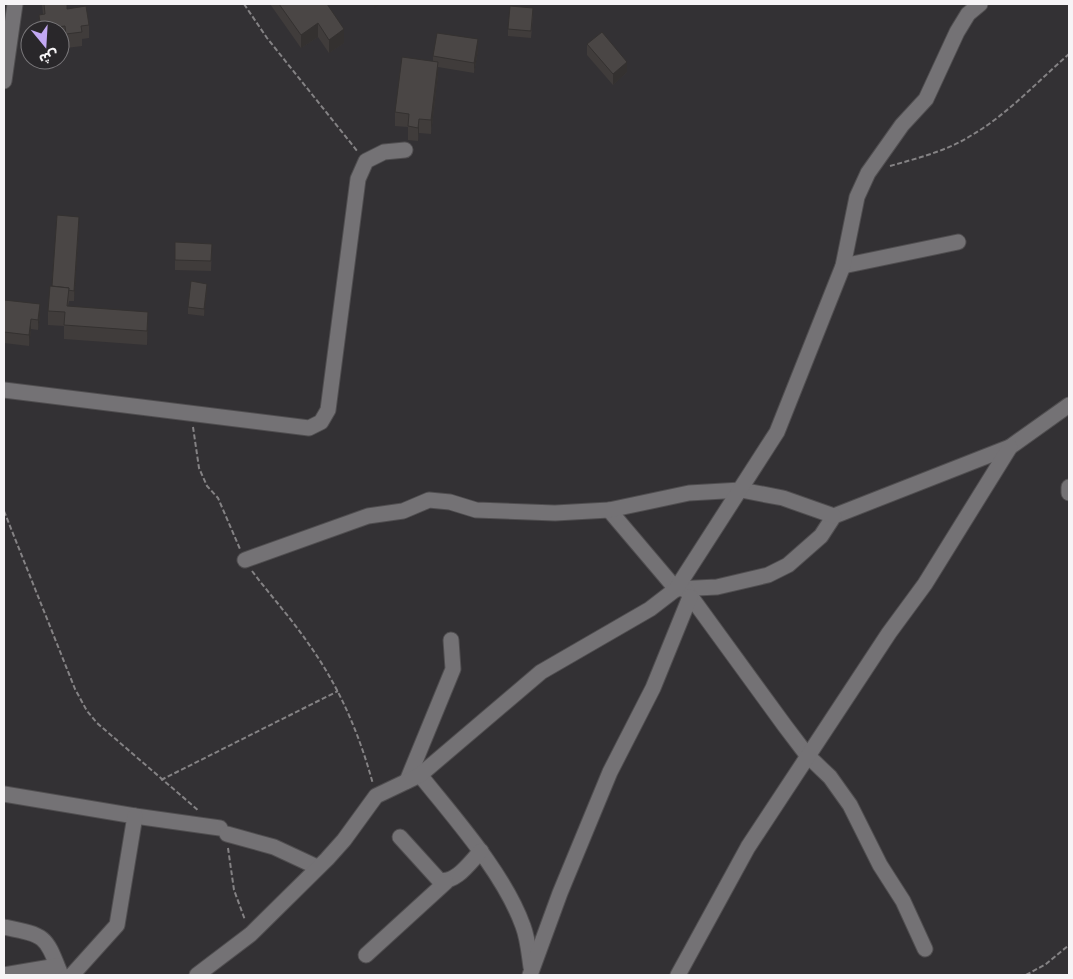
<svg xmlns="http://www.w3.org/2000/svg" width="1073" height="979" font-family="Poppins,'Noto Sans Arabic',sans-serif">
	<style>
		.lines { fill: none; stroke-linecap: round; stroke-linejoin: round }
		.minor-casing { stroke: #504e50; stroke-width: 17 }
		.path { stroke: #848284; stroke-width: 2; stroke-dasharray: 5 2.5; stroke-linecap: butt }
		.minor { stroke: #747275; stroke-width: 15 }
		.wall { fill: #403c3b }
		.shaded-wall { fill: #343130 }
		.building { fill: #4a4645; stroke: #343130 }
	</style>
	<rect width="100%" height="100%" fill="#333134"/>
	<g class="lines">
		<g class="minor-casing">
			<g id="minor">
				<polyline points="4,81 15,4"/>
				<polyline points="843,266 958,242"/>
				<polyline points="4,390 309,428 321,422 328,410 358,179 366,161 384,152 405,150"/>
				<polyline points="1069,487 1069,493"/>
				<polyline points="609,510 676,589 717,587 768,575 788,565 821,536 834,516 1010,447 1069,405"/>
				<polyline points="245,560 368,516 403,511 429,500 450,502 476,510 555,513 609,510 689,493 741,490 783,498 834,516"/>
				<polyline points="686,590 785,726 807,755 830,777 850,805 880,865 903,901 925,949"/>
				<path d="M 420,775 C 455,819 504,873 523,926 C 528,939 529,954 531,967"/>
				<polyline points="407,781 453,669 451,640"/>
				<polyline points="4,794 135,816 220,828"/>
				<polyline points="227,834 274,847 317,867"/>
				<path d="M 400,837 L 439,880 C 456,884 470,862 481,851"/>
				<path d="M 4,927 C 47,936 45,935 61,975"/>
				<polyline points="366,955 446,882"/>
				<polyline points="4,975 57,966"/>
				<polyline points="72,975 117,925 135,816"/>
				<polyline points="197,975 251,934 327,859 344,840 376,796 420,775 541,672 650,609 676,589 777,432 843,266 857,197 868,173 902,125 926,99 957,32 968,14 980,4"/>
				<polyline points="530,975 560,893 610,772 653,688 690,597"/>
				<polyline points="678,975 748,847 889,633 925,584 1010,447"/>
			</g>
		</g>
		<g class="path">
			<polyline points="244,4 267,38 358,152"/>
			<path d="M 890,166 C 918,158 947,151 972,135 C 1008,114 1038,81 1069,54"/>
			<polyline points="193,427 199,468 207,486 218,498 240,549"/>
			<polyline points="4,511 75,689 87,711 97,723 199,811"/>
			<path d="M 252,571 C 270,595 291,618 308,643 C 339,686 359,733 373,784"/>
			<polyline points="161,780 338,691"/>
			<polyline points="228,848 234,890 245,920"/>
			<polyline points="1026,975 1046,964 1069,945"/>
		</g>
		<use href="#minor" class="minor"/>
	</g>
	<g class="wall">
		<polygon points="42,4 67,4 67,9 89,25 89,38 82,39 82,46 66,48 65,40 60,40 60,30 40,30 39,15 43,14"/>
		<polygon points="270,4 327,4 344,43 329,53 318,37 301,48"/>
		<polygon points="533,15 531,38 508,36 508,29"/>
		<polygon points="587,44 627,72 613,85 587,55"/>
		<polygon points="478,50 474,73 438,67 438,75 431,134 419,133 418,141 408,140 408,127 395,126 395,112 433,61 433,56"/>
		<polygon points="79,227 74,301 69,301 68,306 148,325 147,345 64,339 64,326 48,325 48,311 52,286"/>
		<polygon points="175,242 212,244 211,271 175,270"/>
		<polygon points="207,290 204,316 188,314 188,307"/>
		<polygon points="4,300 40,315 38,330 31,329 29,346 4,343"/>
	</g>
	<g class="shaded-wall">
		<polygon points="374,4 380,4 374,8"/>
		<polygon points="318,23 318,37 301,48 301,35"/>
		<polygon points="344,29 344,43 329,53 329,40"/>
		<polygon points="478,39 478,50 474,73 474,63"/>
		<polygon points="438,62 438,75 431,134 431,120"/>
		<polygon points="627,62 627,72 613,85 613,74"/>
		<polygon points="419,119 419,133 418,141 418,128"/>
		<polygon points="79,217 79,227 74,301 74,291"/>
		<polygon points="207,284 207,290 204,316 204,309"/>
		<polygon points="40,304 40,315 38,330 38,320"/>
		<polygon points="148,312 148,325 147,345 147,331"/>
		<polygon points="31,319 31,329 29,346 29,335"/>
	</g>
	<g class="building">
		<polygon points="44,4 67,4 67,9 86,6 89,25 81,26 82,32 66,34 65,26 57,27 57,30 41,30 39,15 45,14"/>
		<polygon points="279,4 327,4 344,29 329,40 318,23 301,35"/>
		<polygon points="510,6 533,8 531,31 508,29"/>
		<polygon points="602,32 627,62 613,74 587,44"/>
		<polygon points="437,33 478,39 474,63 433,56"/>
		<polygon points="402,57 438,62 431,120 419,119 418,128 408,126 409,114 395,112"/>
		<polygon points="57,215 79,217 74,291 68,290 69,288 52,286"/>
		<polygon points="175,242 212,244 211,261 175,260"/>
		<polygon points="191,281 207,284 204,309 188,307"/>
		<polygon points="50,286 69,288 67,306 148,312 147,331 64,325 65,312 48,311"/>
		<polygon points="4,300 40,304 38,320 31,319 29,335 4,332"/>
	</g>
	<rect width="1073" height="979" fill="none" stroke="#f6f4f6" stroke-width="10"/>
	<g transform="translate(45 45) rotate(162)"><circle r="24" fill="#29272a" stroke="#7b797c"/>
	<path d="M0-4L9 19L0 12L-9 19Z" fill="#c2a8f3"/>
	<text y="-8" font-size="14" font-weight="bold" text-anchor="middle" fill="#f6f4f6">ش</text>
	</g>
</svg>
